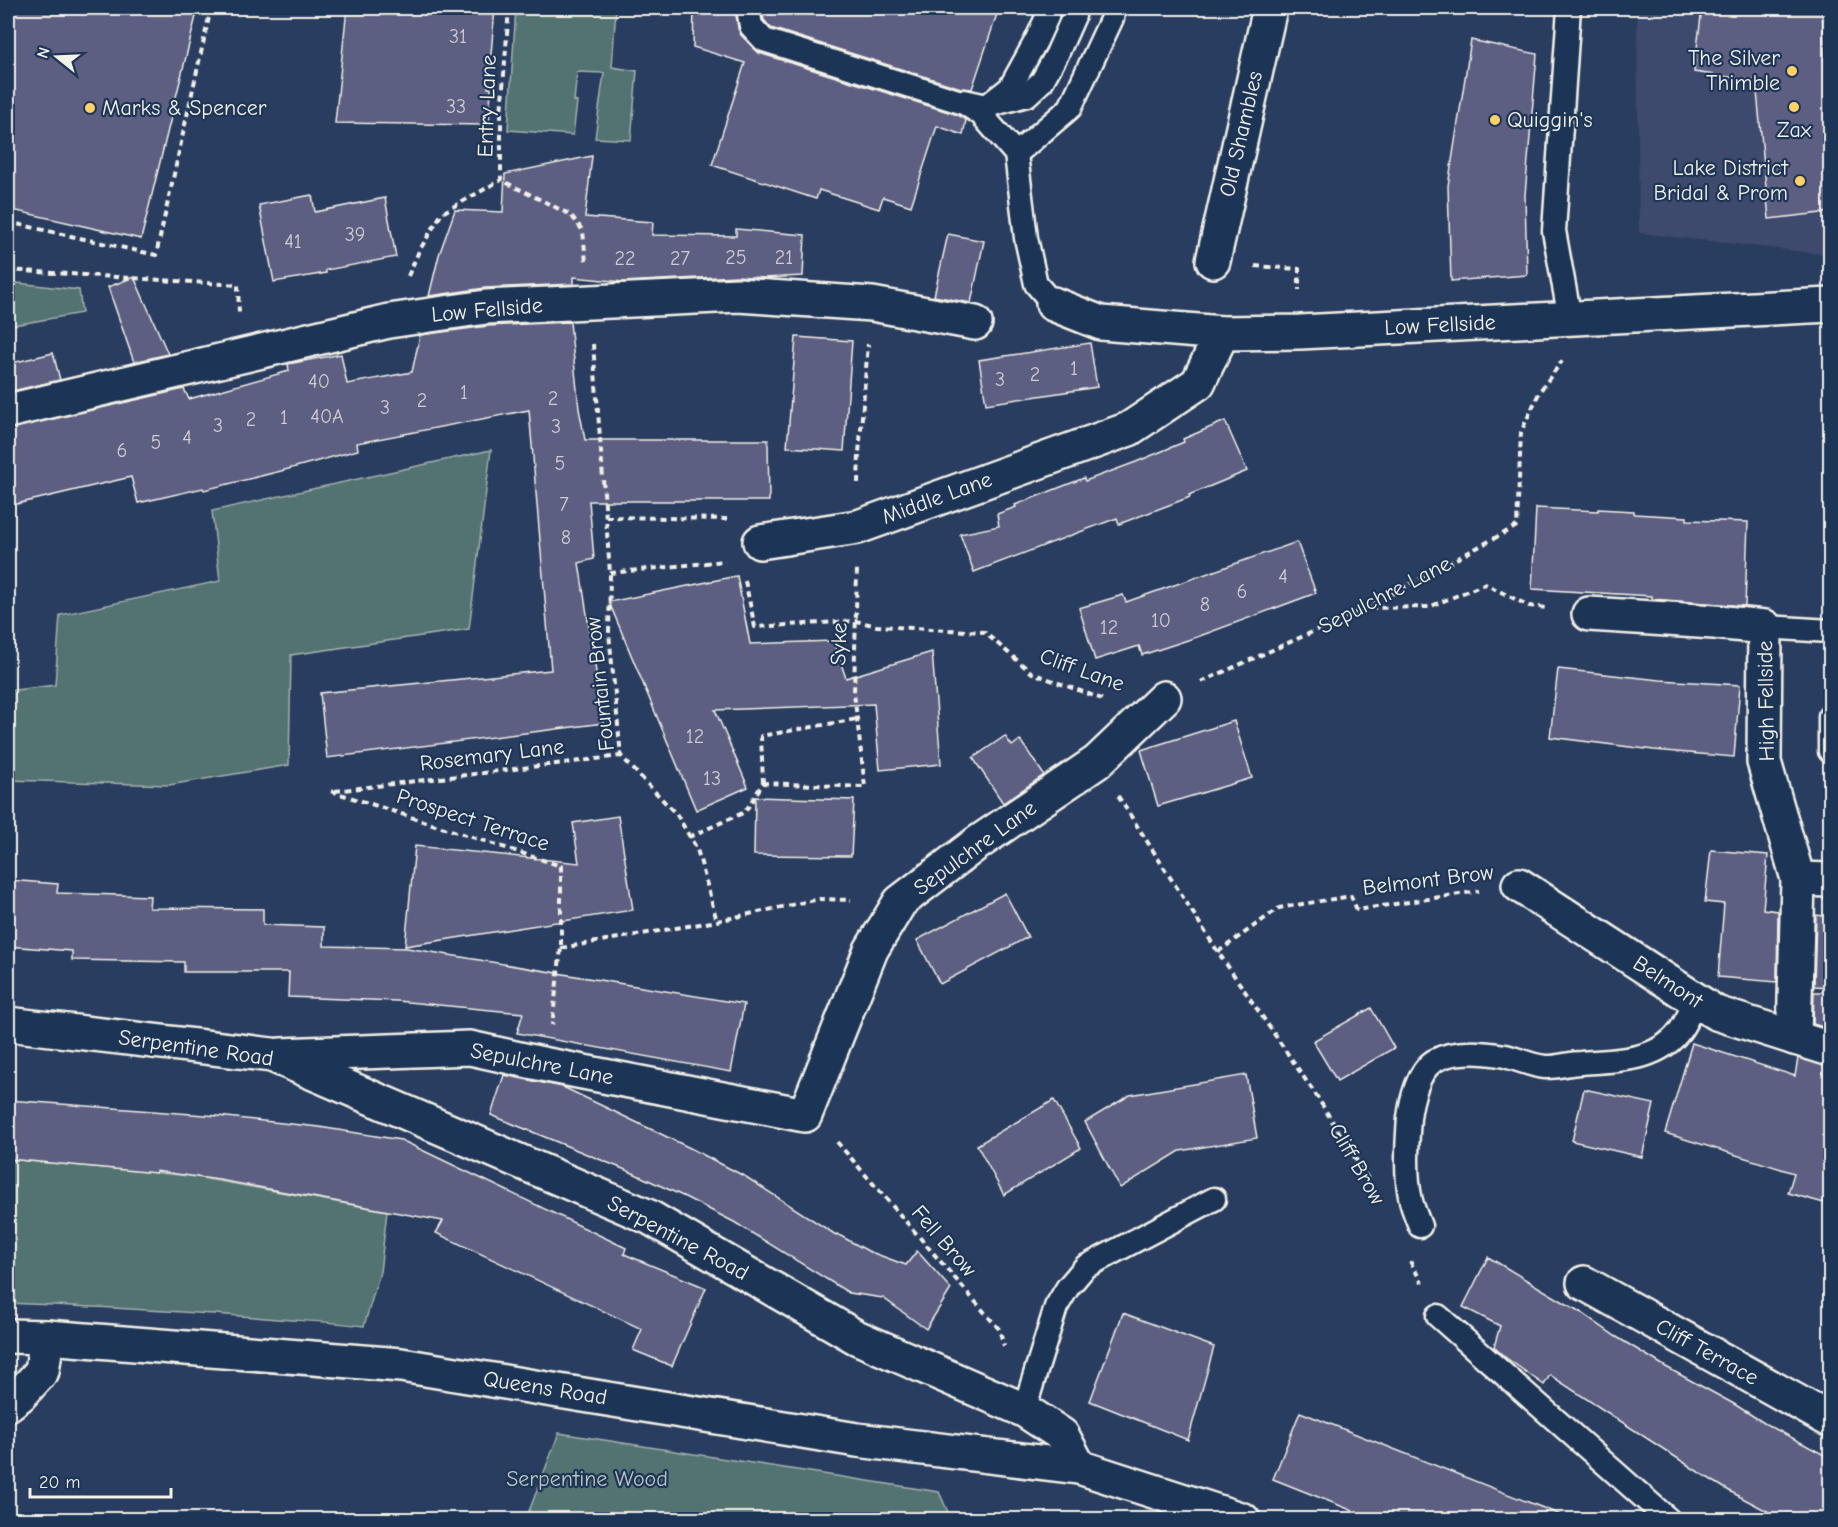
<svg xmlns="http://www.w3.org/2000/svg" width="1838" height="1527" font-family="'Comic Neue',sans-serif">
	<style>
		.built { fill: #3c4a6d }
		.green { fill: #537272; stroke: #a4b2ad; stroke-width: 1.5 }
		.building { fill: #5b5e82; stroke: #f4f1e8; stroke-width: 1.5 }
		.lines { fill: none; stroke-linecap: round; stroke-linejoin: round }
		.lane-casing { stroke: #f4f1e8; stroke-width: 27 }
		.street-casing { stroke: #f4f1e8; stroke-width: 38 }
		.path { stroke: #f4f1e8; stroke-width: 4; stroke-dasharray: 6 4.5; stroke-linecap: butt }
		.lane { stroke: #1d3557; stroke-width: 22 }
		.street { stroke: #1d3557; stroke-width: 33 }
		.poi-dot { fill: #ffd166; stroke: #1d3557; stroke-width: 2 }
		.labels { text-anchor: middle; dominant-baseline: central; stroke-width: 4.5; stroke-linejoin: round; paint-order: stroke }
		.number-label { font-size: 20px; fill: #ceccce }
		.poi-label { font-size: 22px; fill: #f4f1e8; stroke: #1d3557; text-anchor: end }
		.street-label { font-size: 22px; fill: #f4f1e8; stroke: #1d3557 }
		.park-label { font-size: 22px; fill: #bcc5bf; stroke: #1d3557 }
	</style>
	<rect width="100%" height="100%" fill="#293d60"/>
	<filter id="ink" filterUnits="userSpaceOnUse"><feTurbulence type="fractalNoise" baseFrequency=".0167" numOctaves="2"/><feDisplacementMap in="SourceGraphic" scale="12" xChannelSelector="R" yChannelSelector="G"/><feConvolveMatrix kernelMatrix="1 2 1 2 8 2 1 2 1" color-interpolation-filters="sRGB"/></filter>
	<g filter="url(#ink)">
		<polygon class="built" points="1637,8 1830,8 1830,255 1639,233"/>
		<g class="green">
			<polygon points="516,8 616,8 612,67 637,71 631,140 595,138 604,73 577,72 574,101 577,102 573,135 508,130"/>
			<polygon points="8,282 79,290 82,313 8,326"/>
			<polygon points="491,450 469,629 291,655 289,765 169,785 8,780 8,691 55,685 60,615 220,581 212,511"/>
			<path d="M 8,1159 L 190,1176 L 387,1211 L 380,1272 L 364,1326 C 335,1322 306,1321 277,1319 C 188,1311 98,1307 8,1303 Z"/>
			<polygon points="559,1433 939,1492 951,1519 526,1519"/>
		</g>
		<g class="building">
			<polygon points="8,8 198,8 141,239 8,209"/>
			<polygon points="347,8 495,8 488,88 491,88 489,125 335,123"/>
			<polygon points="694,8 735,8 738,28 741,35 759,53 958,115 966,120 963,135 937,126 911,206 883,197 879,209 819,190 816,199 712,165 745,63 693,47"/>
			<polygon points="762,8 999,8 972,89 961,88 771,28 764,20"/>
			<polygon points="1702,8 1731,8 1768,12 1769,8 1822,8 1830,166 1830,212 1769,219 1756,81 1694,72"/>
			<polygon points="1471,40 1537,54 1525,195 1527,275 1451,281 1448,186"/>
			<polygon points="592,156 585,217 653,222 652,235 736,236 736,229 805,235 803,276 764,278 737,276 623,282 574,277 574,284 485,288 429,296 439,255 455,210 503,212 505,174"/>
			<polygon points="312,195 315,212 385,198 396,257 326,270 326,273 274,282 259,205"/>
			<polygon points="948,234 984,241 971,303 934,296"/>
			<polygon points="134,277 168,354 134,362 108,287"/>
			<polygon points="570,322 579,409 585,440 768,440 769,501 589,501 594,559 579,563 604,723 327,758 320,693 551,670 529,410 357,443 358,450 281,471 204,490 203,488 138,503 131,477 8,506 8,429 184,389 189,399 289,371 288,364 341,354 347,384 412,372 420,335 488,326"/>
			<polygon points="796,337 852,341 844,451 787,447"/>
			<polygon points="1090,343 1097,387 986,404 979,360"/>
			<polygon points="53,353 60,380 8,392 8,364"/>
			<polygon points="1225,421 1247,471 1189,495 1190,497 1119,524 1117,518 974,572 960,534 999,526 997,514 1016,507 1015,505 1084,478 1085,481 1136,462 1184,442 1183,439"/>
			<polygon points="1536,508 1598,511 1598,509 1634,511 1634,514 1687,517 1687,520 1748,522 1745,606 1652,599 1652,596 1532,589"/>
			<polygon points="1297,542 1316,593 1197,637 1142,655 1139,646 1095,660 1079,608 1123,595 1126,602"/>
			<polygon points="737,576 750,644 833,641 846,678 932,652 941,764 880,770 874,704 715,710 748,787 696,810 609,602"/>
			<polygon points="1558,669 1660,680 1740,685 1734,757 1654,750 1550,737"/>
			<polygon points="1234,721 1252,778 1158,806 1141,750"/>
			<polygon points="1005,736 1012,746 1020,740 1044,775 1003,803 973,758"/>
			<polygon points="755,797 854,800 851,856 754,855"/>
			<polygon points="618,816 633,910 405,946 415,846 579,863 573,823"/>
			<polygon points="1711,850 1768,855 1763,909 1778,911 1777,982 1718,977 1724,904 1705,902"/>
			<polygon points="8,880 58,884 57,893 150,896 149,908 263,909 263,925 324,927 324,946 407,948 744,1004 731,1072 517,1033 523,1013 397,1001 288,997 289,972 184,972 184,962 72,960 72,951 8,946"/>
			<polygon points="1005,893 1028,937 940,984 917,940"/>
			<polygon points="1816,915 1830,917 1830,987 1814,986"/>
			<polygon points="1814,992 1830,992 1830,1029 1813,1024"/>
			<polygon points="1371,1008 1394,1048 1337,1081 1313,1041"/>
			<polygon points="1692,1043 1795,1076 1798,1058 1830,1067 1830,1185 1824,1203 1788,1193 1794,1173 1665,1133"/>
			<polygon points="504,1075 563,1087 690,1148 746,1177 836,1235 837,1234 868,1251 906,1265 917,1251 951,1289 926,1329 883,1298 849,1293 734,1222 685,1197 633,1173 491,1115"/>
			<polygon points="1246,1075 1257,1138 1180,1151 1120,1188 1085,1122 1130,1095"/>
			<polygon points="1584,1089 1654,1104 1642,1157 1572,1141"/>
			<polygon points="8,1100 218,1116 319,1127 401,1140 626,1248 624,1254 706,1288 672,1366 633,1350 642,1329 436,1233 443,1221 219,1180 156,1171 156,1173 8,1159"/>
			<polygon points="1054,1100 1081,1148 1004,1195 977,1145"/>
			<polygon points="1488,1257 1582,1313 1615,1336 1666,1367 1734,1404 1764,1423 1830,1458 1830,1520 1784,1520 1731,1492 1700,1473 1550,1375 1544,1385 1505,1357 1494,1347 1500,1326 1463,1307"/>
			<polygon points="1123,1313 1214,1347 1188,1440 1090,1401"/>
			<polygon points="1300,1412 1566,1517 1565,1520 1376,1520 1273,1479"/>
		</g>
		<g class="lines">
			<g class="lane-casing">
				<g id="lane">
					<polyline points="748,8 751,26 764,40 964,103 981,114 1016,154 1026,238 1036,284 1053,304"/>
					<polyline points="1569,8 1554,231 1570,319"/>
					<polyline points="964,101 987,106 1027,95 1042,81 1057,54 1074,16 1074,8"/>
					<polyline points="992,102 1010,88 1036,41 1047,17 1048,8"/>
					<polyline points="1016,154 1070,108 1112,18 1114,8"/>
					<polyline points="1765,627 1830,631"/>
					<polyline points="1830,716 1830,751"/>
					<path d="M 1420,1226 C 1417,1218 1413,1209 1411,1201 C 1405,1175 1407,1145 1409,1118 C 1411,1101 1418,1071 1434,1061 C 1454,1049 1483,1052 1505,1056 C 1518,1059 1532,1066 1545,1067 C 1557,1068 1569,1063 1581,1063 C 1616,1060 1659,1062 1681,1029 C 1687,1020 1691,1010 1696,1001"/>
					<polyline points="1438,1316 1669,1520"/>
					<polyline points="1024,1410 1056,1307 1068,1287 1085,1267 1214,1199"/>
				</g>
			</g>
			<g class="street-casing">
				<g id="street">
					<polyline points="1213,261 1270,8"/>
					<polyline points="1053,304 1101,323 1222,333 1300,332 1830,305"/>
					<polyline points="8,411 389,321 486,307 738,295 872,304 975,323"/>
					<polyline points="760,542 858,527 1129,429 1198,383 1222,333"/>
					<polyline points="1589,614 1714,622 1765,627 1764,762 1798,879 1794,1038"/>
					<polyline points="1798,879 1830,880"/>
					<polyline points="1519,885 1716,1013 1830,1049"/>
					<polyline points="8,1024 272,1055 649,1217 856,1337 1024,1410 1062,1435 1079,1467"/>
					<polyline points="280,1055 470,1048 547,1065 805,1115 871,950 900,902 976,844 1097,762 1164,698"/>
					<polyline points="1584,1283 1830,1420"/>
					<polyline points="8,1336 47,1337 401,1365 857,1440 1079,1467 1243,1520"/>
					<polyline points="8,1404 20,1395 42,1371 47,1337"/>
				</g>
			</g>
			<g class="path">
				<polyline points="509,8 501,114 501,180 571,215 583,231 586,262"/>
				<polyline points="8,222 156,255 211,8"/>
				<polyline points="1255,266 1299,269 1299,290"/>
				<polyline points="8,270 238,285 239,313"/>
				<polyline points="408,276 419,251 442,213 501,180"/>
				<polyline points="593,344 610,573 609,633 621,756 677,815 697,849 717,921"/>
				<polyline points="858,483 859,453 868,344"/>
				<polyline points="606,517 727,519"/>
				<polyline points="610,573 725,561"/>
				<polyline points="745,581 755,627 856,621 877,626 984,632 1032,673 1102,699"/>
				<polyline points="1370,608 1429,607 1485,584 1529,606 1548,608"/>
				<polyline points="1201,682 1366,608 1517,526 1521,432 1540,391 1562,361"/>
				<polyline points="763,783 761,736 857,719"/>
				<polyline points="331,791 561,866 561,948 552,1025"/>
				<polyline points="335,791 621,756"/>
				<polyline points="1118,796 1218,952 1316,1095 1370,1182"/>
				<polyline points="689,837 745,812 763,783 865,787 854,693 857,569"/>
				<polyline points="561,948 717,921 819,899 851,900"/>
				<polyline points="1218,952 1279,908 1351,896 1357,910 1479,891"/>
				<polyline points="837,1142 999,1329 1004,1346"/>
				<polyline points="1410,1261 1422,1283"/>
			</g>
			<use href="#lane" class="lane"/>
			<use href="#street" class="street"/>
		</g>
	</g>
	<g class="poi-dot">
		<circle cx="1792" cy="71" r="6"/>
		<circle cx="1794" cy="107" r="6"/>
		<circle cx="90" cy="108" r="6"/>
		<circle cx="1495" cy="120" r="6"/>
		<circle cx="1800" cy="181" r="6"/>
	</g>
	<g class="labels">
		<g class="number-label">
			<text x="458" y="36">31</text>
			<text x="456" y="106">33</text>
			<text x="355" y="234">39</text>
			<text x="293" y="241">41</text>
			<text x="736" y="257">25</text>
			<text x="784" y="257">21</text>
			<text x="625" y="258">22</text>
			<text x="680" y="258">27</text>
			<text x="1074" y="368">1</text>
			<text x="1035" y="374">2</text>
			<text x="1000" y="379">3</text>
			<text x="319" y="381">40</text>
			<text x="464" y="392">1</text>
			<text x="553" y="398">2</text>
			<text x="422" y="400">2</text>
			<text x="385" y="407">3</text>
			<text x="327" y="416">40A</text>
			<text x="284" y="417">1</text>
			<text x="251" y="419">2</text>
			<text x="218" y="425">3</text>
			<text x="556" y="426">3</text>
			<text x="187" y="437">4</text>
			<text x="156" y="442">5</text>
			<text x="122" y="450">6</text>
			<text x="560" y="463">5</text>
			<text x="564" y="504">7</text>
			<text x="566" y="537">8</text>
			<text x="1283" y="576">4</text>
			<text x="1242" y="591">6</text>
			<text x="1205" y="604">8</text>
			<text x="1161" y="620">10</text>
			<text x="1109" y="627">12</text>
			<text x="695" y="736">12</text>
			<text x="712" y="778">13</text>
		</g>
		<g class="poi-label">
			<text x="1780" y="58">The Silver<tspan x="1780" dy="25">Thimble</tspan></text>
			<text x="102" y="108" text-anchor="start">Marks &amp; Spencer</text>
			<text x="1507" y="120" text-anchor="start">Quiggin's</text>
			<text x="1794" y="130" text-anchor="middle">Zax</text>
			<text x="1788" y="168">Lake District<tspan x="1788" dy="25">Bridal &amp; Prom</tspan></text>
		</g>
		<g class="street-label">
			<text transform="translate(487 106) rotate(-88)">Entry Lane</text>
			<text transform="translate(1241 134) rotate(-77)">Old Shambles</text>
			<text transform="translate(487 310) rotate(-5)">Low Fellside</text>
			<text transform="translate(1440 325) rotate(-3)">Low Fellside</text>
			<text transform="translate(937 498) rotate(-20)">Middle Lane</text>
			<text transform="translate(1385 595) rotate(-27)">Sepulchre Lane</text>
			<text transform="translate(839 644) rotate(-88)">Syke</text>
			<text transform="translate(1082 670) rotate(20)">Cliff Lane</text>
			<text transform="translate(600 684) rotate(-96)">Fountain Brow</text>
			<text transform="translate(1766 701) rotate(-91)">High Fellside</text>
			<text transform="translate(492 755) rotate(-7)">Rosemary Lane</text>
			<text transform="translate(473 820) rotate(18)">Prospect Terrace</text>
			<text transform="translate(975 848) rotate(-36)">Sepulchre Lane</text>
			<text transform="translate(1428 880) rotate(-7)">Belmont Brow</text>
			<text transform="translate(1668 982) rotate(33)">Belmont</text>
			<text transform="translate(196 1048) rotate(8)">Serpentine Road</text>
			<text transform="translate(542 1064) rotate(11)">Sepulchre Lane</text>
			<text transform="translate(1357 1164) rotate(60)">Cliff Brow</text>
			<text transform="translate(678 1238) rotate(28)">Serpentine Road</text>
			<text transform="translate(944 1241) rotate(49)">Fell Brow</text>
			<text transform="translate(1707 1352) rotate(29)">Cliff Terrace</text>
			<text transform="translate(545 1388) rotate(9)">Queens Road</text>
		</g>
		<g class="park-label">
			<text x="587" y="1479">Serpentine Wood</text>
		</g>
	</g>
	<rect width="1838" height="1527" fill="none" stroke="#1d3557" stroke-width="30"/>
	<rect x="15" y="15" width="1808" height="1497" fill="none" stroke="#f4f1e8" stroke-width="2" filter="url(#ink)"/>
	<g transform="translate(57 57) rotate(288)" stroke="#1d3557" stroke-width="4.5" paint-order="stroke">
	<path d="M0-4.5L10 22L0 15L-10 22Z" fill="#f4f1e8"/>
	<text y="-9" font-size="16" font-weight="bold" text-anchor="middle" fill="#f4f1e8">N</text>
	</g>
	<path d="M30 1488v9h141v-9" fill="none" stroke="#f4f1e8" stroke-width="3"/>
	<text x="39" y="1488" font-size="18" fill="#f4f1e8" stroke="#1d3557" stroke-width="4.5" paint-order="stroke">20 m</text>
</svg>
